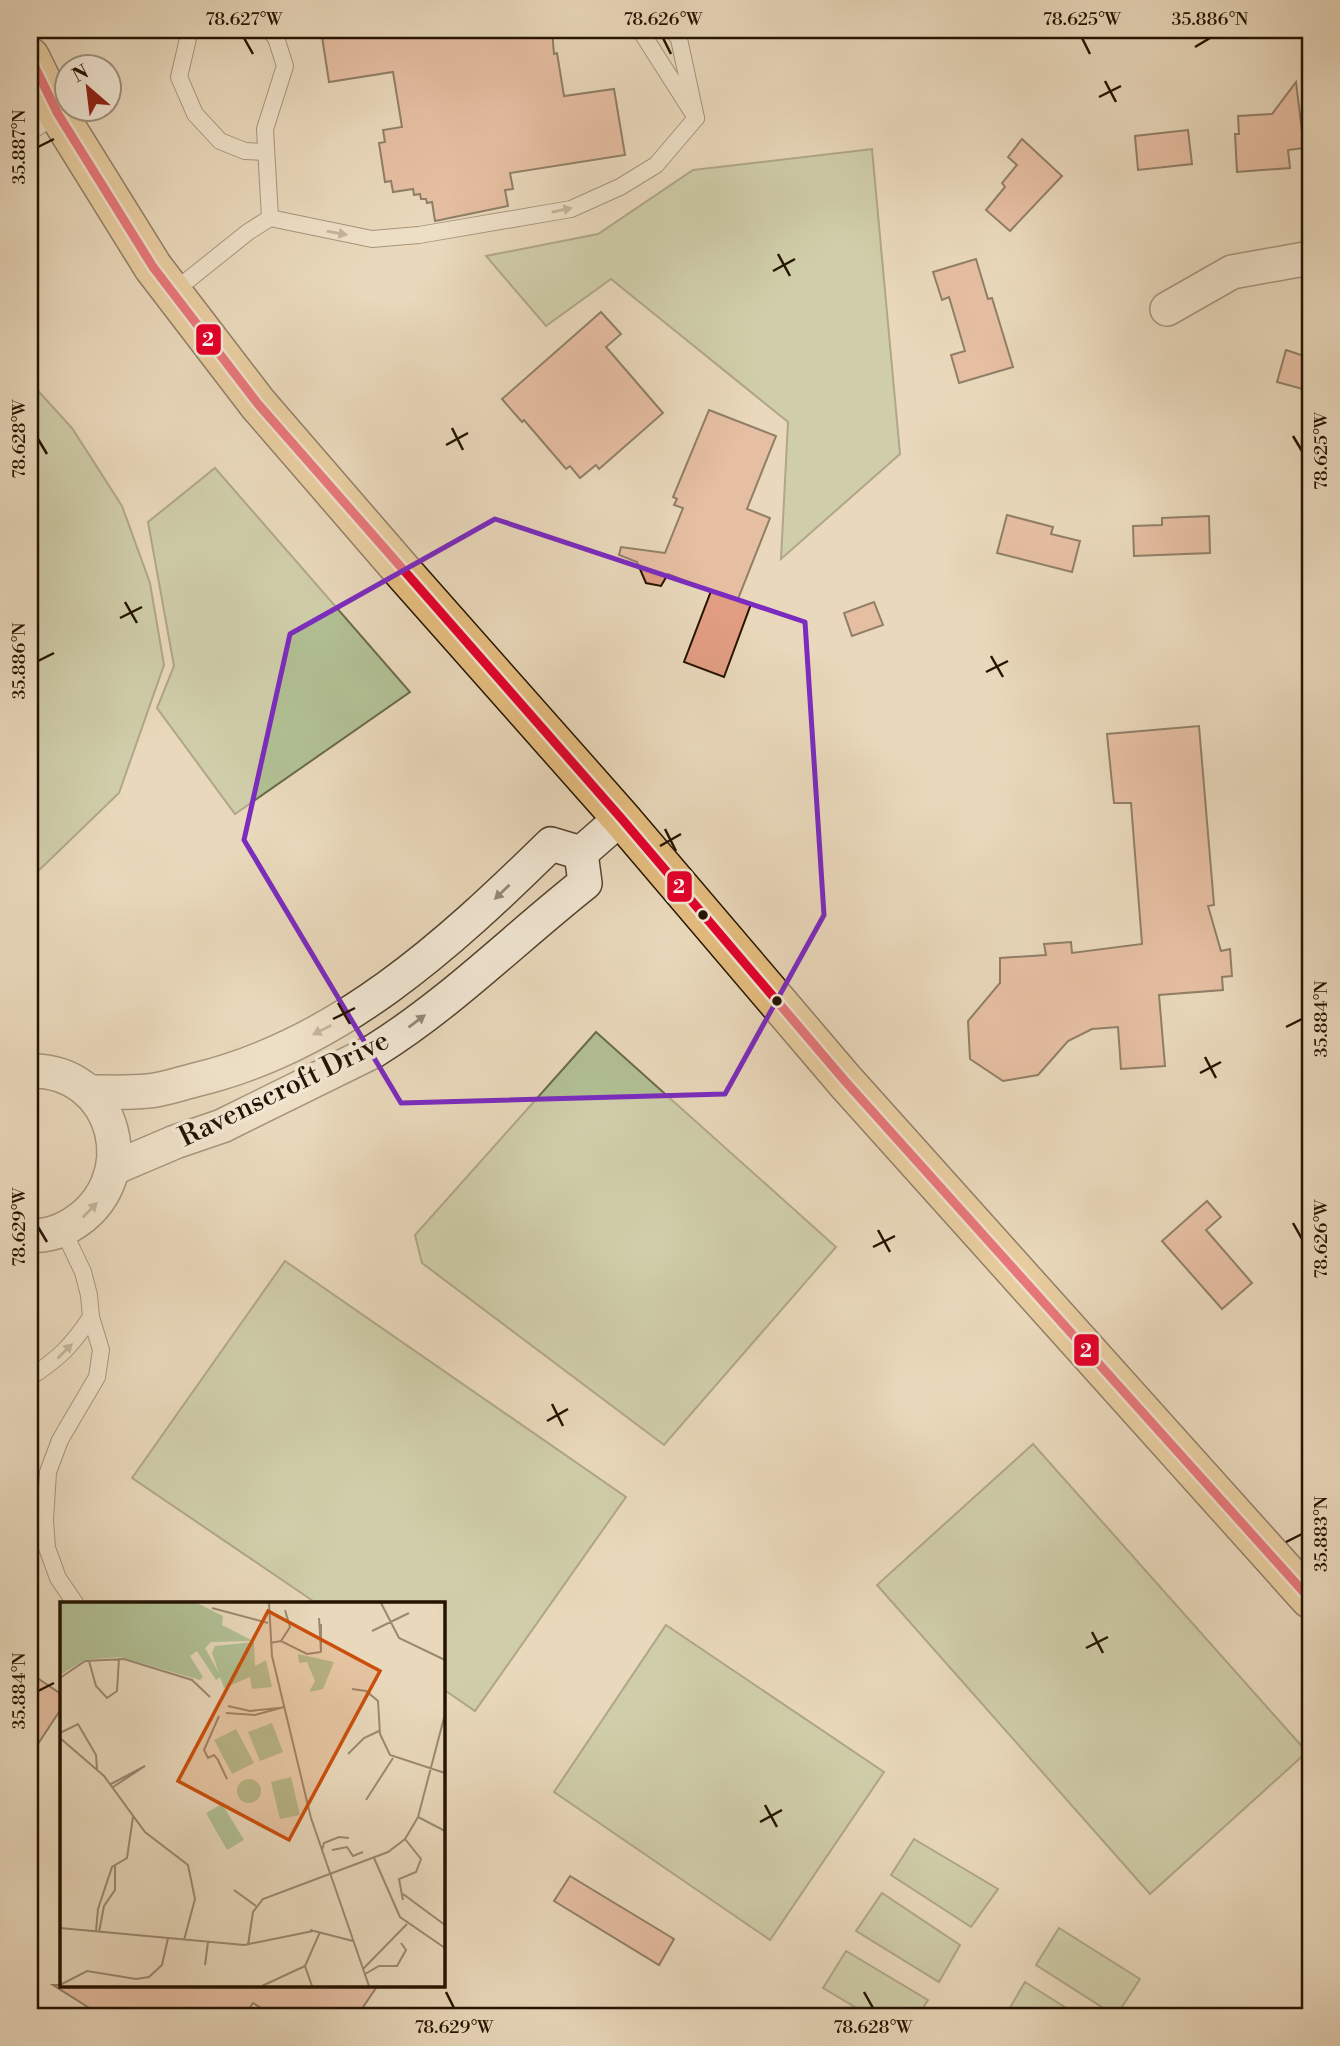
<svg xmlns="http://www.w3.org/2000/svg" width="1340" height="2046" font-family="'Libre Bodoni',serif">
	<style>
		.green { fill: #b1c094; stroke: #6a6a4a; stroke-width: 2 }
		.building { fill: #e29e83; stroke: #241301; stroke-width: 2 }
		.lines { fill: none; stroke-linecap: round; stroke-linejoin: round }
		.lane-casing { stroke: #554430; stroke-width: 18 }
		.street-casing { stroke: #554430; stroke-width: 36 }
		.primary-casing { stroke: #241301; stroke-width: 41 }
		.lane { stroke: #f1e6d3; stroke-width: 16 }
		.street { stroke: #f1e6d3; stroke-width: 33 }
		.primary { stroke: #e4bc7e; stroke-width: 38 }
		.bus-1-casing { stroke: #f1e6d3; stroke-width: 14 }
		.bus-1 { stroke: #e4002b; stroke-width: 9 }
		.oneway { fill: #958774 }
		.marked { fill: none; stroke: #7b2cbf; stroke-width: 5; stroke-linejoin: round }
		.ticks { fill: none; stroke: #241301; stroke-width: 2.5 }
		.bus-dot { fill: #241301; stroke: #f1e6d3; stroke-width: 2.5 }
		.labels { text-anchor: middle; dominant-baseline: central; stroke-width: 7; stroke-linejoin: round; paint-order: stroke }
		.street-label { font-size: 28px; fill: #241301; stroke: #f1e6d3 }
		.inset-road { fill: none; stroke: #9a8971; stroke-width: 2 }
		.view { fill: #cb4e0a; fill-opacity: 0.15; stroke: #cb4e0a; stroke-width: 3.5 }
		.inset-edge { fill: none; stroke: #241301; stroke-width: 3.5 }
		.line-badge { stroke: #f1e6d3; stroke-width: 2.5 }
		.badge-label { font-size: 19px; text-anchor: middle; font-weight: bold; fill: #fff }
		.neatline { fill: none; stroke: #241301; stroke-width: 2.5 }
		.ticks-label { font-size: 18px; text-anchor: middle; fill: #241301 }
	</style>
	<rect width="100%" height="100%" fill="#e9d8bb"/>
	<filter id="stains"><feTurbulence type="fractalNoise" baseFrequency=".00286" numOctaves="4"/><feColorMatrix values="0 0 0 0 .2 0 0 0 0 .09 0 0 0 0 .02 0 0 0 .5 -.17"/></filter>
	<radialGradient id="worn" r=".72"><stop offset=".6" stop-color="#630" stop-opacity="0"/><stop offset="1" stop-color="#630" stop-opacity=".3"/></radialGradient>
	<g class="green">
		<polygon points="872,149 900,454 781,559 788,422 611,279 546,326 486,256 598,234 693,170"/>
		<polygon points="30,382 72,428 122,506 150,583 164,665 119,793 30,879"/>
		<polygon points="215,468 410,692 235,814 157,708 174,666 148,522"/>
		<polygon points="596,1032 836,1247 664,1445 422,1263 415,1235"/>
		<polygon points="285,1261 626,1497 475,1711 443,1689 443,1603 316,1603 132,1478"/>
		<polygon points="1033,1444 1307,1752 1150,1894 877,1585"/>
		<polygon points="666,1625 884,1772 770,1940 554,1792"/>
		<polygon points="914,1839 998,1889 971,1927 891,1875"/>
		<polygon points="882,1893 960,1945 939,1982 856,1931"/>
		<polygon points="1059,1928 1140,1979 1116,2016 1036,1965"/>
		<polygon points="846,1951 928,2000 918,2016 870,2016 823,1988"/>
		<polygon points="1025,1982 1079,2016 1005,2016"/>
	</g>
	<g class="building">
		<polygon points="321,30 552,30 554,54 557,53 564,96 614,89 625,155 510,173 513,189 505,190 508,206 435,221 432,202 427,203 426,199 421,199 420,194 414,195 413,189 393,192 391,181 385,182 379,143 385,142 383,130 402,127 393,72 329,82"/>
		<polygon points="1296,82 1304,148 1288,150 1290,168 1237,172 1235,134 1239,134 1238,116 1272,114"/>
		<polygon points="1188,130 1192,164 1138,170 1135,136"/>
		<polygon points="1022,139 1062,176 1010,231 986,210 1005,187 1002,183 1017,165 1008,157"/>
		<polygon points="976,259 988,299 992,298 1013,367 959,383 951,355 965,351 949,297 942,300 933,272"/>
		<polygon points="601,312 621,334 606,347 663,413 599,469 596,465 580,478 570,466 566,469 524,420 522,422 502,399"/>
		<polygon points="1286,350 1310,358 1310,391 1277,382"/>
		<polygon points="709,410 776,436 747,509 770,518 738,599 751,604 724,677 684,662 711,591 668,574 661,586 646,583 637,562 619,555 621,547 665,553 683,508 674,505 677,499 673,497"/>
		<polygon points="1007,515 1053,527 1051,534 1080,541 1072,572 997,553"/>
		<polygon points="1209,516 1210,553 1134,556 1133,526 1162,525 1162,518"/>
		<polygon points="874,602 883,625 852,636 844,613"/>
		<polygon points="1199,726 1214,905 1208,906 1221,951 1230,949 1232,976 1222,977 1223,990 1159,995 1165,1066 1121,1069 1118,1027 1092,1029 1068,1041 1038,1075 1003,1081 970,1059 968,1021 1000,983 1000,958 1046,955 1044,944 1071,942 1072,953 1142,944 1131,803 1114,803 1107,734"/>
		<polygon points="1207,1201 1221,1217 1206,1230 1252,1283 1222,1309 1162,1241"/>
		<polygon points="30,1673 61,1694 61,1709 30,1756"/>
		<polygon points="570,1876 674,1939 659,1965 554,1901"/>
		<polygon points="53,1985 378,1985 357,2016 274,2016 253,2003 244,2016 102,2016"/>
	</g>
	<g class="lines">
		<g class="lane-casing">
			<g id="lane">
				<polyline points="190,30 179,77 195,114 220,141 245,151 266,152"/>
				<polyline points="269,30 276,38 285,66 265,129 270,218"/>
				<polyline points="640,30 696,118 679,39 673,30"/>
				<polyline points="30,132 58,114"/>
				<polyline points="173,292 248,232 270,218 372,239 419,235 571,209 620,187 656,165 696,118"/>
				<polyline points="63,1230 83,1272 89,1295 91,1317 101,1350 97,1377 60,1440 48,1472 45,1520 47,1548 58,1578 75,1603"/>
				<path d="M 30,1377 C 59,1359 72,1345 91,1317"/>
			</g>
		</g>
		<g class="street-casing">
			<g id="street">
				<polyline points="1167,309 1232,272 1310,258"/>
				<polyline points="581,853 621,818"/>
				<path d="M 30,1071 C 118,1069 145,1181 71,1225 C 60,1232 43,1237 30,1235"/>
				<path d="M 89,1092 C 108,1092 128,1093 148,1091 C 163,1090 179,1084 195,1080 C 338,1046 448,945 551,844 L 581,853"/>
				<path d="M 114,1168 L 175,1142 L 222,1126 L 374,1051 C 451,1003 514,939 585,883 L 581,853"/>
			</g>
		</g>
		<g class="primary-casing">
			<polyline id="primary" points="30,57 58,114 153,267 258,404 405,574 621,818 845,1081 1310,1599"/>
		</g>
		<use href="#lane" class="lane"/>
		<use href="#street" class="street"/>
		<use href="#primary" class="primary"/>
		<g class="bus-1-casing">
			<polyline id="bus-1" points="30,57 58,114 153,267 258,404 621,818 845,1081 1310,1599"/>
		</g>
		<use href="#bus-1" class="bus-1"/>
	</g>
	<defs><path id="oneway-solid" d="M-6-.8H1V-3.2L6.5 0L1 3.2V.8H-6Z" transform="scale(1.75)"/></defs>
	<g class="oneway">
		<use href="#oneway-solid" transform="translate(562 210) rotate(-12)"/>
		<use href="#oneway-solid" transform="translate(337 233) rotate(10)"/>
		<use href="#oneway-solid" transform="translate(502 892) rotate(136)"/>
		<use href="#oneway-solid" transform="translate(417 1021) rotate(-37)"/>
		<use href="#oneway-solid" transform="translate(322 1030) rotate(153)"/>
		<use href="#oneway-solid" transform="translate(90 1210) rotate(-46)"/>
		<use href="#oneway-solid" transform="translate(65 1351) rotate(-45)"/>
	</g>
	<path d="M0 0H1340V2046H0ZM 495,519 L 805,622 L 824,915 L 725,1094 L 401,1103 L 244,840 L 290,634 Z" fill="#e9d8bb" fill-opacity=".55" fill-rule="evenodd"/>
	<path class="marked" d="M 495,519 L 805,622 L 824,915 L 725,1094 L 401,1103 L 244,840 L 290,634 Z"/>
	<path class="ticks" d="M 244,38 L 253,54M 663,38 L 671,54M 1082,38 L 1090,54M 1195,47 L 1210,38M 1105,81 L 1116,102M 1099,97 L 1121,86M 38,147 L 54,139M 778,254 L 790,276M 773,271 L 795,259M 452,428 L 463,450M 1293,436 L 1302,451M 38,439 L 47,454M 446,445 L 468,433M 125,602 L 137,623M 120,618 L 142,607M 991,656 L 1003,677M 38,661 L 54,653M 986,672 L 1008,661M 665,829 L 676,851M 660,846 L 681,834M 338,1003 L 350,1024M 333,1019 L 355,1008M 1286,1027 L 1302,1019M 1205,1057 L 1216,1078M 1200,1073 L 1221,1062M 1293,1223 L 1302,1239M 38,1227 L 47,1242M 878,1230 L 890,1252M 873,1247 L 895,1236M 552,1404 L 563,1426M 547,1421 L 568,1409M 1286,1542 L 1302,1534M 1092,1632 L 1103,1653M 1086,1648 L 1108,1637M 38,1691 L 54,1683M 765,1805 L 777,1827M 760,1822 L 782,1810M 446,1992 L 454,2008M 864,1992 L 873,2008"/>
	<g class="bus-dot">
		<circle cx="703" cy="915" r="6"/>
		<circle cx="777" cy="1001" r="6"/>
	</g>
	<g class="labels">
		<g class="street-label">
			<text transform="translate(284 1089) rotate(-26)">Ravenscroft Drive</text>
		</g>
	</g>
	<g transform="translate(60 1602)">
		<rect width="385" height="385" fill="#e9d8bb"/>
		<path d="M 0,1 L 137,1 L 163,14 L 162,23 L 193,39 L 151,40 L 145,46 L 161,75 L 156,78 L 137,49 L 130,54 L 143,75 L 140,78 L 60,55 L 24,58 L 0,73 ZM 194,40 L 195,64 L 206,58 L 212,85 L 192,87 L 190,75 L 164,86 L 152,51 L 155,44 ZM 238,52 L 274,60 L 263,87 L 249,90 L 255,79 L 247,60 L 239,61 ZM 212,121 L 223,150 L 200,159 L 188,130 ZM 176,127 L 194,161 L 172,172 L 154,138 ZM 231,175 L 240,213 L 220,217 L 211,180 ZM177 189a12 12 0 1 1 24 0a12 12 0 1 1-24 0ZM 162,202 L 184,238 L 167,248 L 146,211 Z" fill="#b1c094"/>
		<path class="inset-road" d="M 209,1 L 212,54 L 251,216 L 309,384M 321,1 L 339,36 L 385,58M 152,6 L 208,21M 259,16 L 261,50 L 261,22M 312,29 L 349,11M 221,39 L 230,25 L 225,8M 210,41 L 221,39 L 247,52 L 261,50M 29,59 L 36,84 L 47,96 L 57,89 L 59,56M 0,76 L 25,59 L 64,57 L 132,78 L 150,95M 292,87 L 306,89 L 318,99 L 320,132 L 330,153 L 385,171M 168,104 L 190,109 L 219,106M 166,111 L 195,113 L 224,105M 159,114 L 144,148 L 148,156 L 154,153 L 158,158 L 167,177M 0,131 L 18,122 L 36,153 L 37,167M 0,136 L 44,174 L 85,230 L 128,263 L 135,297 L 124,338M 288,152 L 304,136 L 319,129M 51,182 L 85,164 L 53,185M 306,198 L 333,156M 358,215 L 385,229M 262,248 L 264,241 L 279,235 L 289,236M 272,248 L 287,245 L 293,254 L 303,250M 314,256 L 340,315 L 385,346M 174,288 L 196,304M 343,292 L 385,323M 343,298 L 339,277 L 356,270 L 361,257 L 345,237M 0,326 L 184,343 L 253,329M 250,328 L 293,339M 36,329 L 38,307 L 52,265 L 67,256 L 73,215M 39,330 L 44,304 L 55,288 L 55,264M 188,343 L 193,310 L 203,297 L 328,250 L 345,237 L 358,215 L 385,112M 145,363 L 148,340M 303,367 L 347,322M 305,372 L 319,364 L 337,364 L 346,348 L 341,341M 0,383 L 27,369 L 76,377 L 89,375 L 102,363 L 108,336M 202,384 L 245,364M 252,384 L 245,364 L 260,330"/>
		<path class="view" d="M 208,9 L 320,69 L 229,238 L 118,179 Z"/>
		<rect width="385" height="385" class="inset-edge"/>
	</g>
	<g class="line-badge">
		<rect x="195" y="323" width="27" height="33" rx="7" fill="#e4002b"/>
		<rect x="666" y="870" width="27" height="33" rx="7" fill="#e4002b"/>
		<rect x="1073" y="1333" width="27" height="34" rx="7" fill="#e4002b"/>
	</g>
	<g class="badge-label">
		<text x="208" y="346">2</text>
		<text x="679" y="893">2</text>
		<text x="1086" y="1357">2</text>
	</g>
	<rect width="1340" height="2046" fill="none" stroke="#e9d8bb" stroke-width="77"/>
	<g transform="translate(88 88) rotate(332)"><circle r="33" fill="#f1e6d3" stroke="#9f927f" stroke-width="2"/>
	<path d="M0-5L12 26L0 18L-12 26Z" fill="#8f2418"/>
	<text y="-10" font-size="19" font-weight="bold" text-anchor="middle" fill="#241301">N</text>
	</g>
	<rect x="38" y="38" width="1264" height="1970" class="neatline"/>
	<g class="ticks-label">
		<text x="244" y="25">78.627°W</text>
		<text x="663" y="25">78.626°W</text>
		<text x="1082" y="25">78.625°W</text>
		<text x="1210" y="25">35.886°N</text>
		<text transform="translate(19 147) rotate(-90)" y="6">35.887°N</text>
		<text transform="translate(19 439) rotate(-90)" y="6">78.628°W</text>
		<text transform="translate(1321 451) rotate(-90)" y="6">78.625°W</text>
		<text transform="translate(19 661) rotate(-90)" y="6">35.886°N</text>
		<text transform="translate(1321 1019) rotate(-90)" y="6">35.884°N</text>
		<text transform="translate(19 1227) rotate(-90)" y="6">78.629°W</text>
		<text transform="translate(1321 1239) rotate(-90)" y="6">78.626°W</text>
		<text transform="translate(1321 1534) rotate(-90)" y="6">35.883°N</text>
		<text transform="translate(19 1691) rotate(-90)" y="6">35.884°N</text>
		<text x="454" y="2033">78.629°W</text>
		<text x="873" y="2033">78.628°W</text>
	</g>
	<rect width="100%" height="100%" filter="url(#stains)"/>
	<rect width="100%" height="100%" fill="url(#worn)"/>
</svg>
